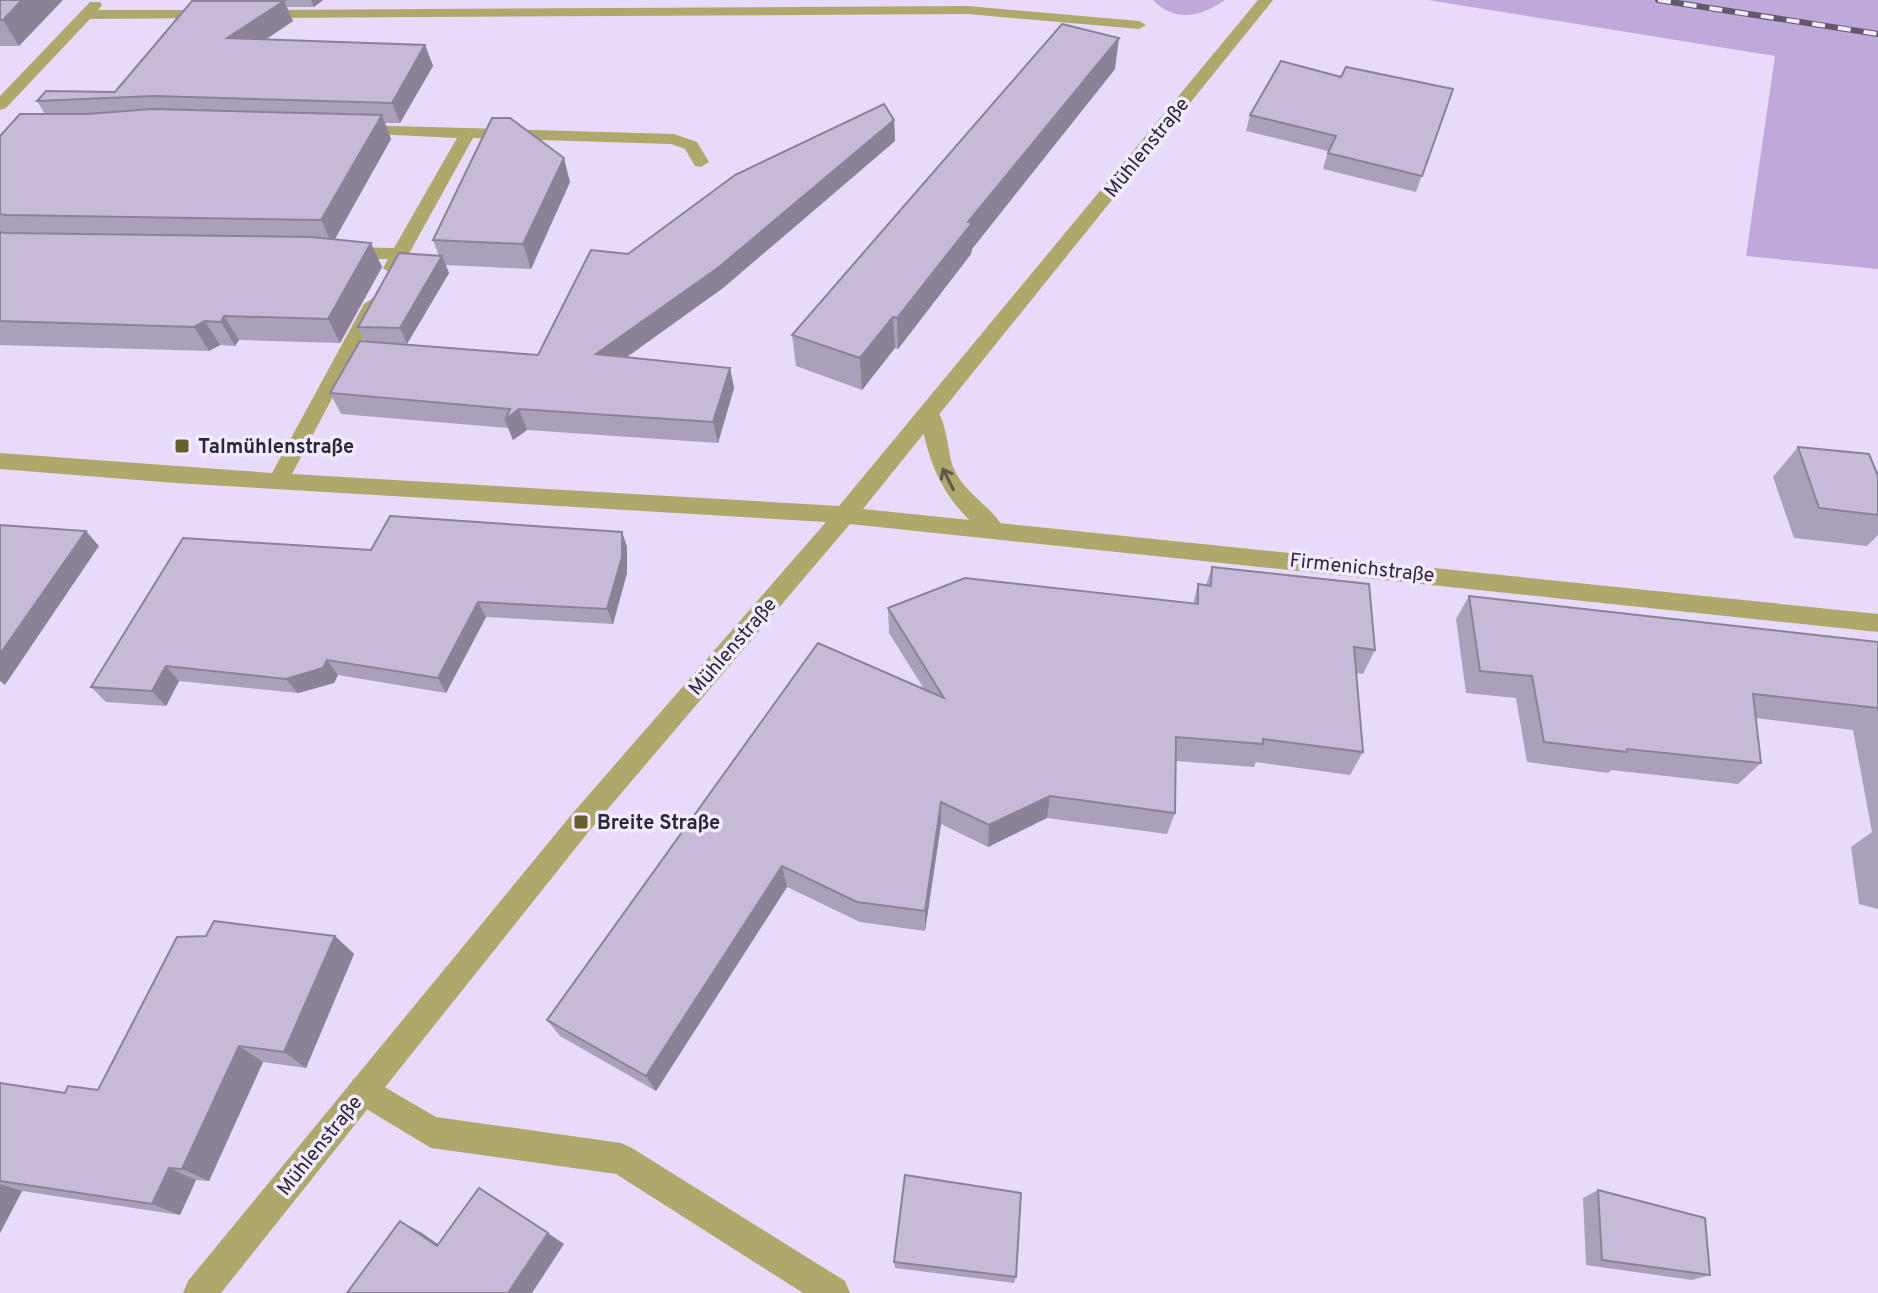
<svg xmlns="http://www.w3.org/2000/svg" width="1878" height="1293" viewBox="0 0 1878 1293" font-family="Overpass,sans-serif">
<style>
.green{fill:#bfa9db}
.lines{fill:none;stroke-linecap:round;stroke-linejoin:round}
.lane{fill:#afa86b;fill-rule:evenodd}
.street{fill:#afa86b;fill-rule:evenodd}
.rail-casing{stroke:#61596b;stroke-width:6}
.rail{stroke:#f2eafe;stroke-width:4;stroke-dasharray:13;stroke-linecap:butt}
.wall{fill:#aba0bb}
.shaded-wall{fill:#8b8298}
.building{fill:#c7bad9;stroke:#8b8298;stroke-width:2}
.oneway{stroke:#605b49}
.poi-dot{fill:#665f2c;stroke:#f2eafe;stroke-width:3}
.labels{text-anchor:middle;stroke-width:7;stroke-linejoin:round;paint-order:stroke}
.street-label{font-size:20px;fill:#2c2733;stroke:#f2eafe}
.poi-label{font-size:20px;font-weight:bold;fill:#2c2733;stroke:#f2eafe;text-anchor:start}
</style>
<rect width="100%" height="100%" fill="#e8dafa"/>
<g class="green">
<path d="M1153,0H1225C1200,17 1176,23 1153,0Z"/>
<path d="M1428,0H1878V269L1746,256L1775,56Z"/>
</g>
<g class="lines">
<g class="lane">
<path d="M929,405C947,410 947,451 953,467C964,494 992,506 1005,530L1002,536H986C942,497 930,469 919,412Z"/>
<path d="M364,1075L436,1117L621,1143L632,1148L845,1281L850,1293H803L616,1174L431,1148L353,1101L349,1090L353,1079Z"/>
</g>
<g class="street">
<path d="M1258,0H1273L863,509L1878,614V632L850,524L590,830L221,1293H183L188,1281L572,814L826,522L175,483L0,469V453L272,473L364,304L373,298L382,304L292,474L839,506Z"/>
<path d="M90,2H100L102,5L98,10H213L220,14L213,18L90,19L6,108L0,110V96Z"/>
<path d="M968,6L1139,21L1146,25L1139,29L968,14L258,18L251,14L258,10Z"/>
<path d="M358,125L674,134L697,142L709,162L701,167L695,166L685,149L671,144L473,138L401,268L392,274L383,268L388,259H346L337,253L346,247L394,248L457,138L352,133V127Z"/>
</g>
<g class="rail-casing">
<path id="rail" d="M1658,0L1878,34"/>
</g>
<use href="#rail" class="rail"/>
</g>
<g class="wall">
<path d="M0,0L19,46H0Z"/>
<path d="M210,0H323L314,7H287L293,21L265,40L425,45L433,66L400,123H385L391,139L335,239L371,243L382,267L340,343L239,340L235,346L220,345L209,351L0,345V136L45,114L37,101L115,92L211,1Z"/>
<path d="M1115,69L972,249L971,254L898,349L895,348L862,390L796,366L792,335Z"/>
<path d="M1341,77L1453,89L1416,192L1323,169L1328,151L1246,131L1250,115Z"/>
<path d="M894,120L895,141L723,288L626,357L730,368L734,388L718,443L527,430L513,440L508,428L341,414L330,393L365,342L358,327L439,256L433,240L570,182L531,269L446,265L449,273L407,344L538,355L628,254Z"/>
<path d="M1798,447L1878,476V535L1867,546L1794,538L1773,477Z"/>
<path d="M622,532L627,547V573L613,624L486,617L446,693L338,675L334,683L298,693L179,681L166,706L106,702L91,687L371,550Z"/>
<path d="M1212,567L1375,650L1363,674L1356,673L1363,752L1350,775L1256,762L1254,767L1176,761L1175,813L1167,834L1047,818L988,847L941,824L925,931L860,922L787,887L656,1091L560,1036L547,1020L924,689L889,633L888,608L1193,604L1198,584L1206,585Z"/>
<path d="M1469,596L1878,642V909L1859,904L1851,847L1872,832L1853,730L1755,718L1761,763L1738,784L1611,770L1608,773L1527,762L1516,698L1466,693L1456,619Z"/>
<path d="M335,936L354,954L306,1068L263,1062L209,1181L196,1180L180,1215L22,1191L0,1233V1083L65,1093L98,1090Z"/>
<path d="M1598,1190L1710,1275L1692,1280L1586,1265L1583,1198Z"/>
<path d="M894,1262L1016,1277L1014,1283L895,1268Z"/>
</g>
<g class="shaded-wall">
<path d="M22,0H63L19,46L3,20Z"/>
<path d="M311,0H323L314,7Z"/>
<path d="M284,1L293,21L237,59L227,38Z"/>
<path d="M1119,38L1115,69L972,249L971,254L898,349L897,318L968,222Z"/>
<path d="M425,45L433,66L400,123L392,103Z"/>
<path d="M382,115L391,139L332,244L321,220Z"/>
<path d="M894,120L895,141L723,288L602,375L596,354Z"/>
<path d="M564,158L570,182L531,269L523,244Z"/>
<path d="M371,243L382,267L340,343L328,319Z"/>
<path d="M442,256L449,273L407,344L400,328Z"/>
<path d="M224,316L239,340L235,346L221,322Z"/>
<path d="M893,317L895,348L862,390L860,358Z"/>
<path d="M205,321L220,345L209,351L194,327Z"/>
<path d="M730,368L734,388L718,443L713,422Z"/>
<path d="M519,409L527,430L513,440L505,420Z"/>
<path d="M86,531L99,546L5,685L0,681V654Z"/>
<path d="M622,532L627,547V573L613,624L607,609Z"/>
<path d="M478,602L486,617L446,693L438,678Z"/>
<path d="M327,660L338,675L334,683L298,693L286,679Z"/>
<path d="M166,666L179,681L166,706L152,691Z"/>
<path d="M1050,796L1047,818L988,847L989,825Z"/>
<path d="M941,802V824L925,931V911Z"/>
<path d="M782,866L787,887L656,1091L646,1076Z"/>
<path d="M335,936L354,954L306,1068L284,1052Z"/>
<path d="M239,1046L263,1062L209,1181L182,1169Z"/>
<path d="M169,1168L196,1180L180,1215L152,1204Z"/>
<path d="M0,1184L22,1191L0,1233Z"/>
<path d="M400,1221L422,1233L458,1258L437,1246Z"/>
<path d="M548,1233L564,1244L532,1293H508Z"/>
</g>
<g class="building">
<path d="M0,0H22L3,20H0Z"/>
<path d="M192,1H284L227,38L425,45L392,103L154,96L37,101L46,91L115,92Z"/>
<path d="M1062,24L1119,38L968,222L972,223L897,318L893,317L860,358L792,335Z"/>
<path d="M1281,61L1341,77L1346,67L1453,89L1422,176L1328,153L1336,136L1250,115Z"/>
<path d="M884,104L894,120L719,267L596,354L730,368L713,422L519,409L505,420L510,409L330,393L360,341L538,355L591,250L628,254L735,175Z"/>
<path d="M152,109L382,115L321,220L6,215L0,214V136L20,114H87Z"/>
<path d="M492,118H510L564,158L523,244L433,240Z"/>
<path d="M0,232L5,233L311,237L371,243L328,319L224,316L221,322L205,321L194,327L0,321Z"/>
<path d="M399,253L442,256L400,328L358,327Z"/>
<path d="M1798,447L1869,454L1878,476V515L1819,508Z"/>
<path d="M390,516L622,532V557L607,609L478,602L438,678L327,660L323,668L286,679L166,666L152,691L91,687L183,538L371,550Z"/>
<path d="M0,525L86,531L0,654Z"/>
<path d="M1212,567L1369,584L1375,650L1354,647L1363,752L1263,739V744L1176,737L1175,813L1050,796L989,825L941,802L925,911L857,902L782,866L646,1076L547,1020L818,643L944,698L888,608L965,578L1198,604V584L1211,586Z"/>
<path d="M1469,596L1878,642V711V708L1753,694L1761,763L1627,749V752L1544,742L1532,676L1480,671Z"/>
<path d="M214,921L335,936L284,1052L239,1046L182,1169L169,1168L152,1204L0,1181V1083L65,1093L68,1086L98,1090L177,937L206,936Z"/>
<path d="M905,1175L1021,1193L1016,1277L894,1262Z"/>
<path d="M479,1188L548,1233L508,1293H347L400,1221L437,1246Z"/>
<path d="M1598,1190L1705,1218L1710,1275L1602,1260Z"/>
</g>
<defs><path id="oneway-shaft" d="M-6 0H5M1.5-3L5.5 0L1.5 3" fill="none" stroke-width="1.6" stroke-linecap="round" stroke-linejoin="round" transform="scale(2)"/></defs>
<use class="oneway" href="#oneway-shaft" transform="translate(948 479) rotate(-117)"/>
<g class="poi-dot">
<rect x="174" y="438" width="16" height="16" rx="4"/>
<rect x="573" y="814" width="16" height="16" rx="4"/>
</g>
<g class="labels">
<g class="street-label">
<text transform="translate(1146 147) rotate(-51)" y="7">Mühlenstraße</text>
<text transform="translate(1362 567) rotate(6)" y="7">Firmenichstraße</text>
<text transform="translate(732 646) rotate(-49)" y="7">Mühlenstraße</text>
<text transform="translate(319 1145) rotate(-51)" y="7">Mühlenstraße</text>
</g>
<g class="poi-label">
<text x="198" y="453">Talmühlenstraße</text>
<text x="597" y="829">Breite Straße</text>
</g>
</g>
</svg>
